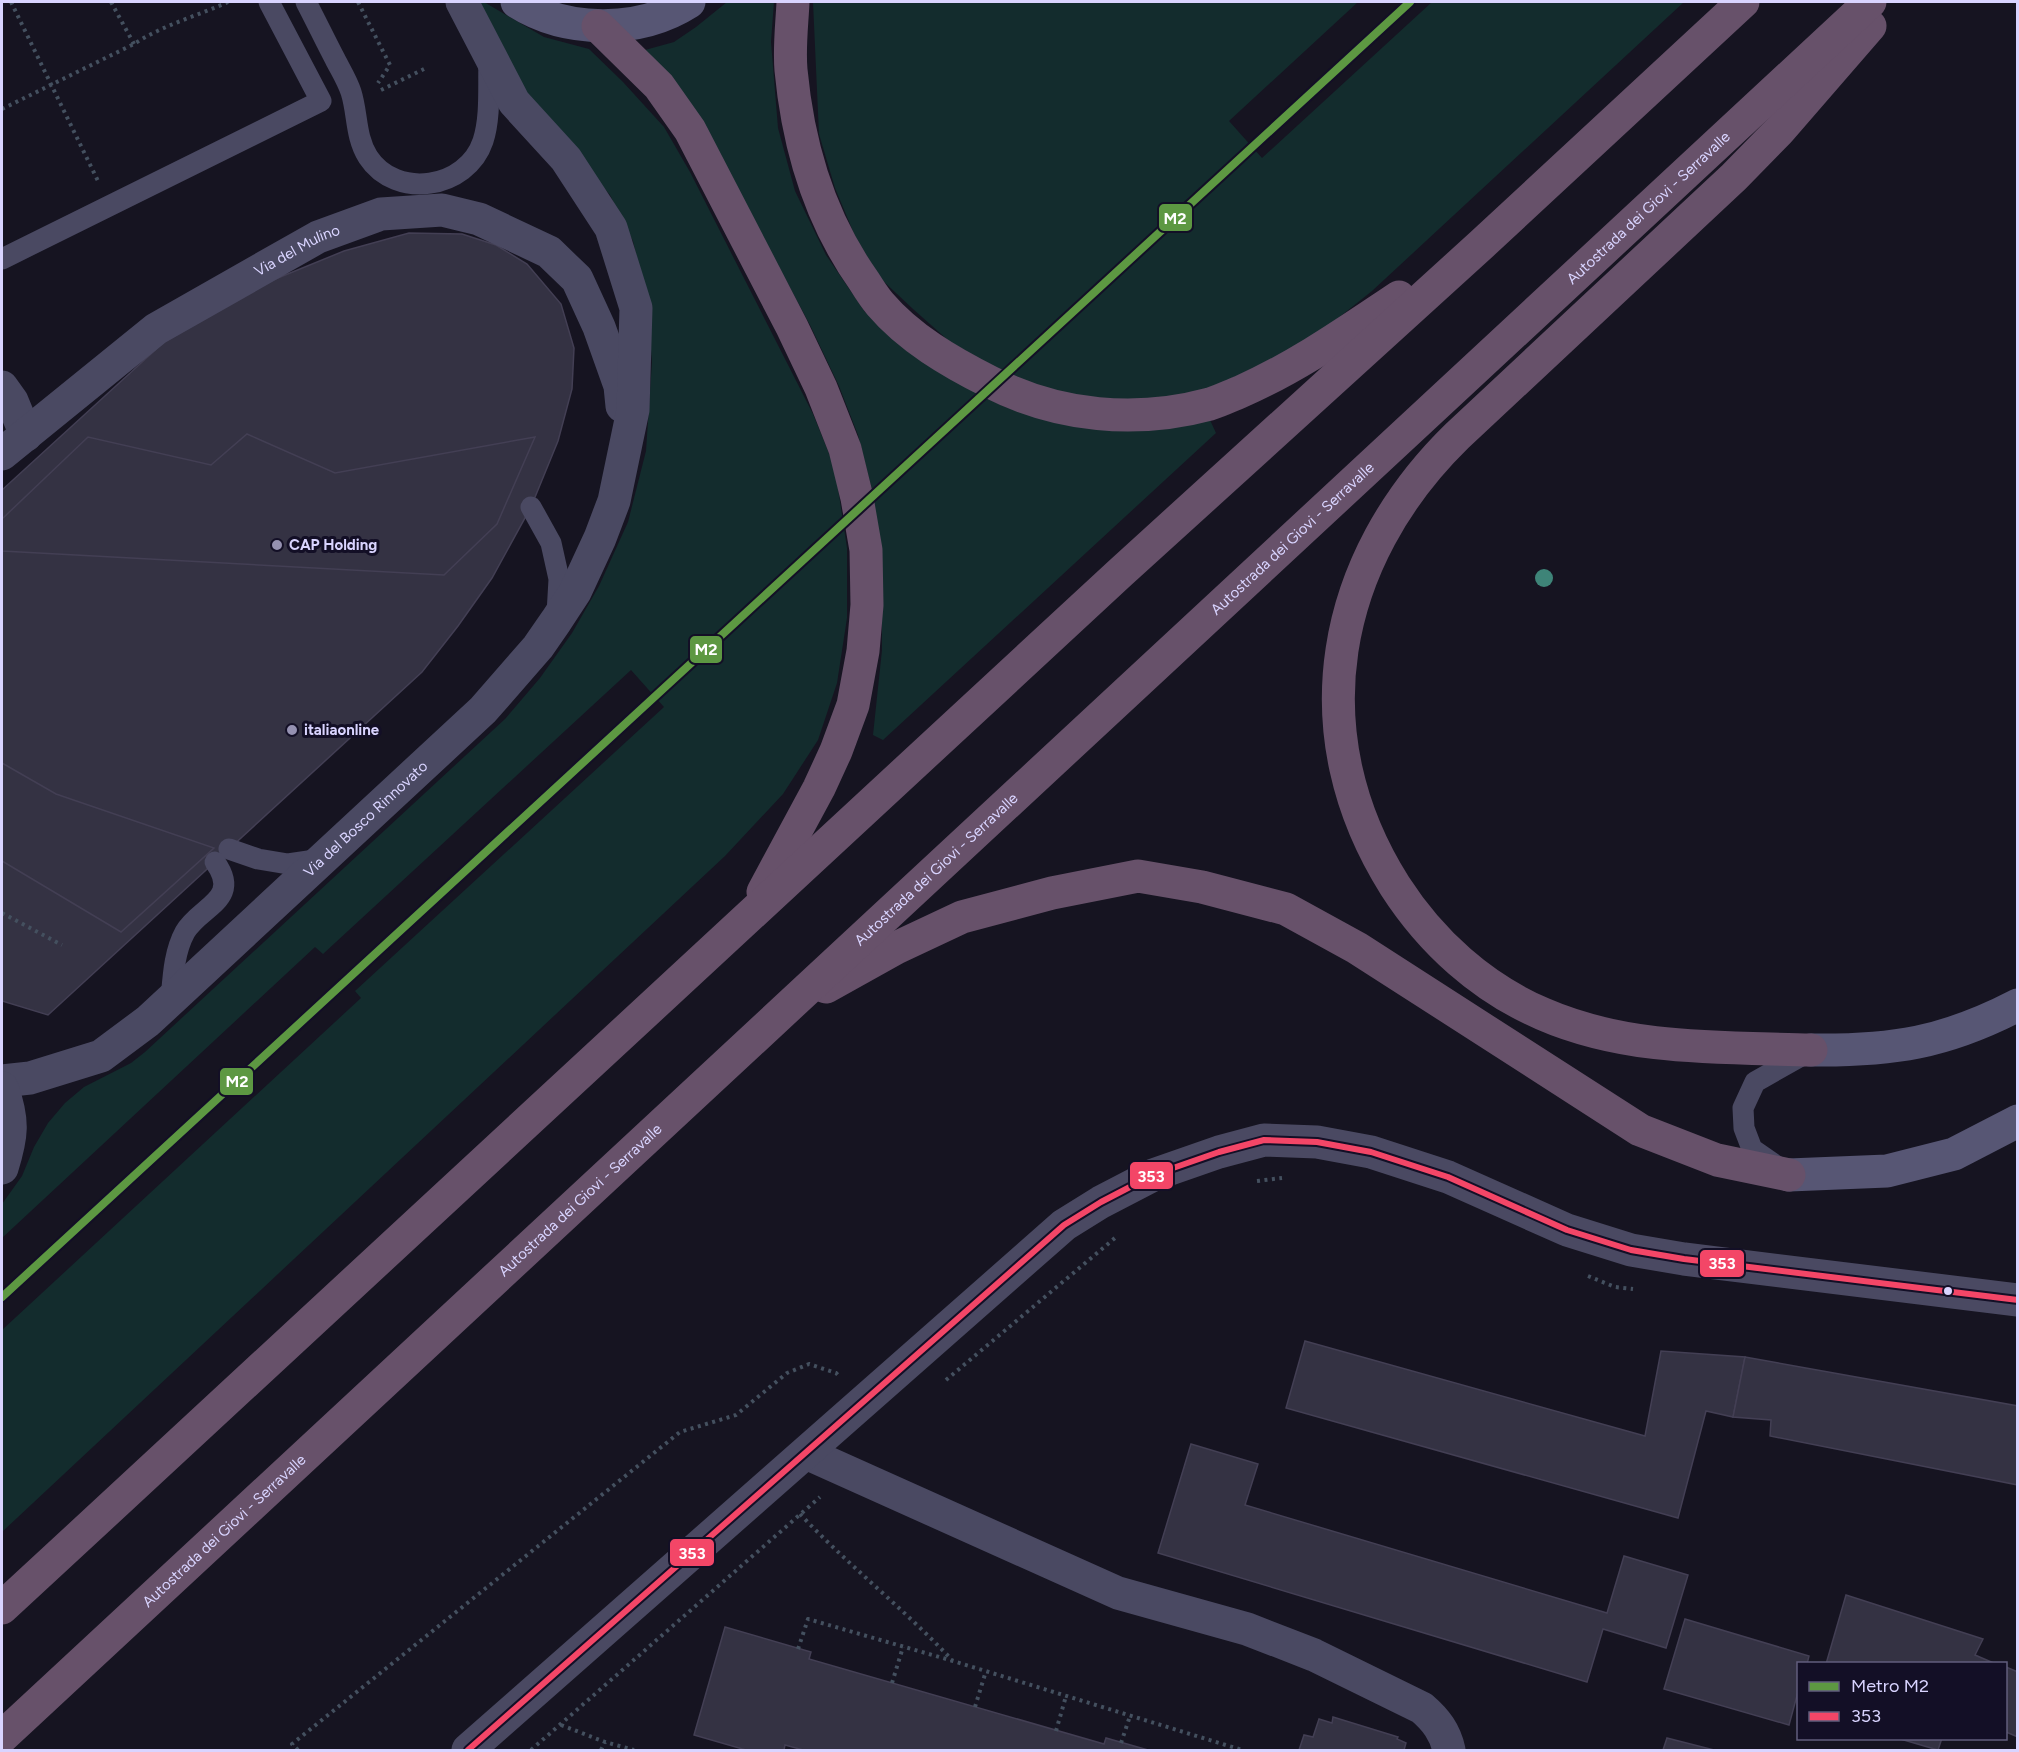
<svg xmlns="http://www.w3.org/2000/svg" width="2019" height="1752" viewBox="0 0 2019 1752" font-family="Figtree,sans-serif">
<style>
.green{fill:#132c2d}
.building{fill:#343243;stroke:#433f54;stroke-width:1.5}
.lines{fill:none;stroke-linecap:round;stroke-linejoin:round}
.path{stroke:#44505f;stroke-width:4;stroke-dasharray:3 4.5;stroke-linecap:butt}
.service{stroke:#4a4962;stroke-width:21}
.minor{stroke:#4a4962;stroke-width:33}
.secondary{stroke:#575674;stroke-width:33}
.motorway{stroke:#67516a;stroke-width:33}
.bus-1-casing{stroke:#130f26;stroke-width:10}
.bus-1{stroke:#f34667;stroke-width:6}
.metro-1-casing{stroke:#130f26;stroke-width:12}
.metro-1{stroke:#5d9842;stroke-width:8}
.tree{fill:#3e8478}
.poi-dot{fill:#9591b1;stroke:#130f26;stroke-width:2}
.bus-dot{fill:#d9d4ff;stroke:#130f26;stroke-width:2}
.labels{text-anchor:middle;stroke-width:6;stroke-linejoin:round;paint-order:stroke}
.street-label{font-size:15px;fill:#d9d4ff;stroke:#130f26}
.poi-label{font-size:15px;font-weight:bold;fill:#d9d4ff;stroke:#130f26;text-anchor:start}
.line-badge{stroke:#130f26;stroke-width:2}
.badge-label{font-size:16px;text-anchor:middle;font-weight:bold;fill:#fff}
</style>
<rect width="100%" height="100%" fill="#161421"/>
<g class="green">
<path d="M478,2H484L544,37L589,49L623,82L664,127L690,172L813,414L835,468L847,548V618L837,683L818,740L783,794L725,856L2,1532V1330L361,998L355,991L664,707L631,670L323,954L315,947L2,1238V1204L22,1176L34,1147L48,1123L65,1103L84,1087L131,1063L145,1052L505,719L540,678L572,633L599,586L628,522L646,451L652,362L647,303L633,241L610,195L526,96Z"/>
<path d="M727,2H774L771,42L778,128L795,191L826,255L865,312L951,379L1005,407L1074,425L1210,420L1216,433L883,740L873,735L882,650V587L871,486L858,435L839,386L810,325L696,112L645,50L674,42L696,27Z"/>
<path d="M813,2H1358L1229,121L1262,158L1432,2H1684L1372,291L1317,335L1231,381L1180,397L1137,402L1081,397L1036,385L1000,371L949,341L913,309L880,278L855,236L835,188L819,134Z"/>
</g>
<g class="building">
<path d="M409,233L462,234L496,245L527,264L561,304L574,348L572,389L558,441L531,507L492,578L458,626L422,672L48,1015L2,1001V490L164,342L273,280L344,251Z"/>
<path d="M247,434L335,473L535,437L497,524L444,575L2,551V519L88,437L211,465Z"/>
<path d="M2,763L56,794L214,848L121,932L2,861Z"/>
<path d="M1305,1341L1645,1436L1661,1351L1745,1357L1733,1417L1706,1411L1678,1518L1286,1408Z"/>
<path d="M1745,1357L2018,1406V1485L1770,1436L1771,1420L1733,1417Z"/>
<path d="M1191,1444L1258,1464L1245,1505L1607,1613L1624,1556L1688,1575L1666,1648L1603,1629L1587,1682L1158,1553Z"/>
<path d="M1846,1595L1983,1639L1975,1655L1996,1664H1826Z"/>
<path d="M1685,1619L1809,1656L1807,1664H1798V1692L1789,1725L1664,1689Z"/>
<path d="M725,1627L811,1652L809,1659L1104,1744L1106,1738L1148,1750H803L785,1745L784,1750H746L694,1735Z"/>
<path d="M2006,1667L2018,1672V1737L2006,1732Z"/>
<path d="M1333,1717L1398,1737L1397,1739L1406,1743L1404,1750H1299L1304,1735L1313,1737L1319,1719L1332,1723Z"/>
<path d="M1667,1738L1714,1750H1663Z"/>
<path d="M1897,1738H1942L1938,1750Z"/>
</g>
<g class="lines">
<g class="path">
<path d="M11,2L98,181"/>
<path d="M111,2L134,44"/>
<path d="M358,2L390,65L378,83"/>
<path d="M381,90L424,69"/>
<path d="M2,109L134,44C163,25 197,16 228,2"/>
<path d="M2,913L62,945"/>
<path d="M1257,1181L1282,1178"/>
<path d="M1588,1276L1615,1287L1633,1289"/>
<path d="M946,1380L1115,1238"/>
<path d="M800,1514C848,1565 904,1609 952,1660"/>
<path d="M798,1649L808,1619L953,1661L1242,1750"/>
<path d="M892,1683L903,1647"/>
<path d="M975,1707L986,1671"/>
<path d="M561,1725L605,1742L634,1750"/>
<path d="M1056,1731L1066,1696"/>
<path d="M1121,1743L1130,1716"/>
<path d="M298,1750L292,1744L680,1432L736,1415L787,1373L809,1364L836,1373L840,1377"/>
<path d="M531,1750L820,1497"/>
<path d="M601,1750L605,1742"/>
</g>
<g class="service">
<path d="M306,2C316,21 325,40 335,59C340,69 347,80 351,92C358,114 355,136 368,157C396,200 467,189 483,141C491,116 488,86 489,60"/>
<path d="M2,259L321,101L269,2"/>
<path d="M531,507L551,543L559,579L557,614"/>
<path d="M229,849L258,859L288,864L322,859"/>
<path d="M171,1000C173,977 174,952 185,932C200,906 242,900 215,862"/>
<path d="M1778,1167L1752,1149L1744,1128L1743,1108L1755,1082L1808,1052"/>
</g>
<g class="minor">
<path d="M2,387L12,401L26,435"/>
<path id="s1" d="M2,454L156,329L318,237L381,214L442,210L479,219L549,252L577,279L599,327L620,386L622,406"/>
<path id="s2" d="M2,1081L30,1078L101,1056L148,1021L483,710L538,647L556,621L575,592L600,538L614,501L633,410L636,308L611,228L566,159L514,102L462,2"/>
<path d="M2,1088C14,1121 12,1136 2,1168"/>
<path d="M806,1453L1118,1593L1247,1629L1314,1655L1422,1708C1436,1720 1445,1732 1449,1750"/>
<path d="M468,1750C667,1576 865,1400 1064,1225L1101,1202L1153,1175L1219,1152L1264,1140L1317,1142L1371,1152L1448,1177L1567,1230L1631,1250L1684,1259L2018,1300"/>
</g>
<g class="secondary">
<path d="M517,2C566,33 639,34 689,2"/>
<path d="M1811,1050C1892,1051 1945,1043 2018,1005"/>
<path d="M1789,1175L1887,1171L1954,1154L2018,1121"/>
</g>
<g class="motorway">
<path d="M793,2C792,24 789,47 791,70C798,145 820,219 864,281C869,289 874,297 880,304C909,338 950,362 990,382C1059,417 1136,424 1210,404C1220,401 1230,396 1240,392C1297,367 1348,331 1399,297"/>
<path d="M598,26L659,86L690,130L792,327L821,388L845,449L857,498L866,550L867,605L863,651L853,705L836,751L819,788L763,892"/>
<path d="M826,987L896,948L962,917L1052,893L1138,876L1202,887L1286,909L1357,948L1640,1130L1717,1160L1789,1175"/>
<path d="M1811,1050C1721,1047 1628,1051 1543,1014C1482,988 1431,942 1395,886C1298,733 1330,560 1457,436L1734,177L1779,131L1870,26"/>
<path d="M2,1608L1120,573L1482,244L1743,2"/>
<path id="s3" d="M2,1737L1870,2"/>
</g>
<g class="bus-1-casing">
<path id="bus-1" d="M468,1750L1064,1225L1101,1202L1153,1175L1219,1152L1264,1140L1317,1142L1371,1152L1448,1177L1567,1230L1631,1250L1684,1259L2018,1300"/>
</g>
<use href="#bus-1" class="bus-1"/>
<g class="metro-1-casing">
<path id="metro-1" d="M2,1297L1410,2"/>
</g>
<use href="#metro-1" class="metro-1"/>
</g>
<circle class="tree" cx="1544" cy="578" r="9"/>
<g class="poi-dot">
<circle cx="277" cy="545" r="6"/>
<circle cx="292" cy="730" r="6"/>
</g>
<circle class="bus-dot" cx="1948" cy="1291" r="5"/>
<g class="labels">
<g class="street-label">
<text dy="5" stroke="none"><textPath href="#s3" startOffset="2247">Autostrada dei Giovi - Serravalle</textPath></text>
<text dy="5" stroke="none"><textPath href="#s1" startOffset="360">Via del Mulino</textPath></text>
<text dy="5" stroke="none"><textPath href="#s3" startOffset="1761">Autostrada dei Giovi - Serravalle</textPath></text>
<text dy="5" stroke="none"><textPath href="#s2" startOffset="458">Via del Bosco Rinnovato</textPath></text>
<text dy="5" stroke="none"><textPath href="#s3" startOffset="1275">Autostrada dei Giovi - Serravalle</textPath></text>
<text dy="5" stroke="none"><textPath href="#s3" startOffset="789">Autostrada dei Giovi - Serravalle</textPath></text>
<text dy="5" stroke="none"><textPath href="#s3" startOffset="303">Autostrada dei Giovi - Serravalle</textPath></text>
</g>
<g class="poi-label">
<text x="289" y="550">CAP Holding</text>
<text x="304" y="735">italiaonline</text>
</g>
</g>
<g class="line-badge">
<rect x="1158" y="203" width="35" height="29" rx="6" fill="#5d9842"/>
<rect x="689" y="635" width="34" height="29" rx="6" fill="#5d9842"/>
<rect x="219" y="1067" width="35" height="29" rx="6" fill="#5d9842"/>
<rect x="1129" y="1161" width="45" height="29" rx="6" fill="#f34667"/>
<rect x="1699" y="1249" width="46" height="29" rx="6" fill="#f34667"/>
<rect x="669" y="1538" width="46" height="29" rx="6" fill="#f34667"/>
</g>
<g class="badge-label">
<text x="1175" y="224">M2</text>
<text x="706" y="655">M2</text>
<text x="237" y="1087">M2</text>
<text x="1151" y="1182">353</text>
<text x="1722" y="1269">353</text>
<text x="692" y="1559">353</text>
</g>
<rect width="2019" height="1752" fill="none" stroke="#d9d4ff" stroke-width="6"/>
<rect x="1797" y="1662" width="210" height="78" fill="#130f26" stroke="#625e7d" stroke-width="1.5"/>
<rect x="1809" y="1682" width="30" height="9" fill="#5d9842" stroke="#625e7d" stroke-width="1.5"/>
<text x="1851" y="1692" font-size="18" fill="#d9d4ff">Metro M2</text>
<rect x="1809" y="1712" width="30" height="9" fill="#f34667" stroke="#625e7d" stroke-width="1.5"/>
<text x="1851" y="1722" font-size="18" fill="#d9d4ff">353</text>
</svg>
